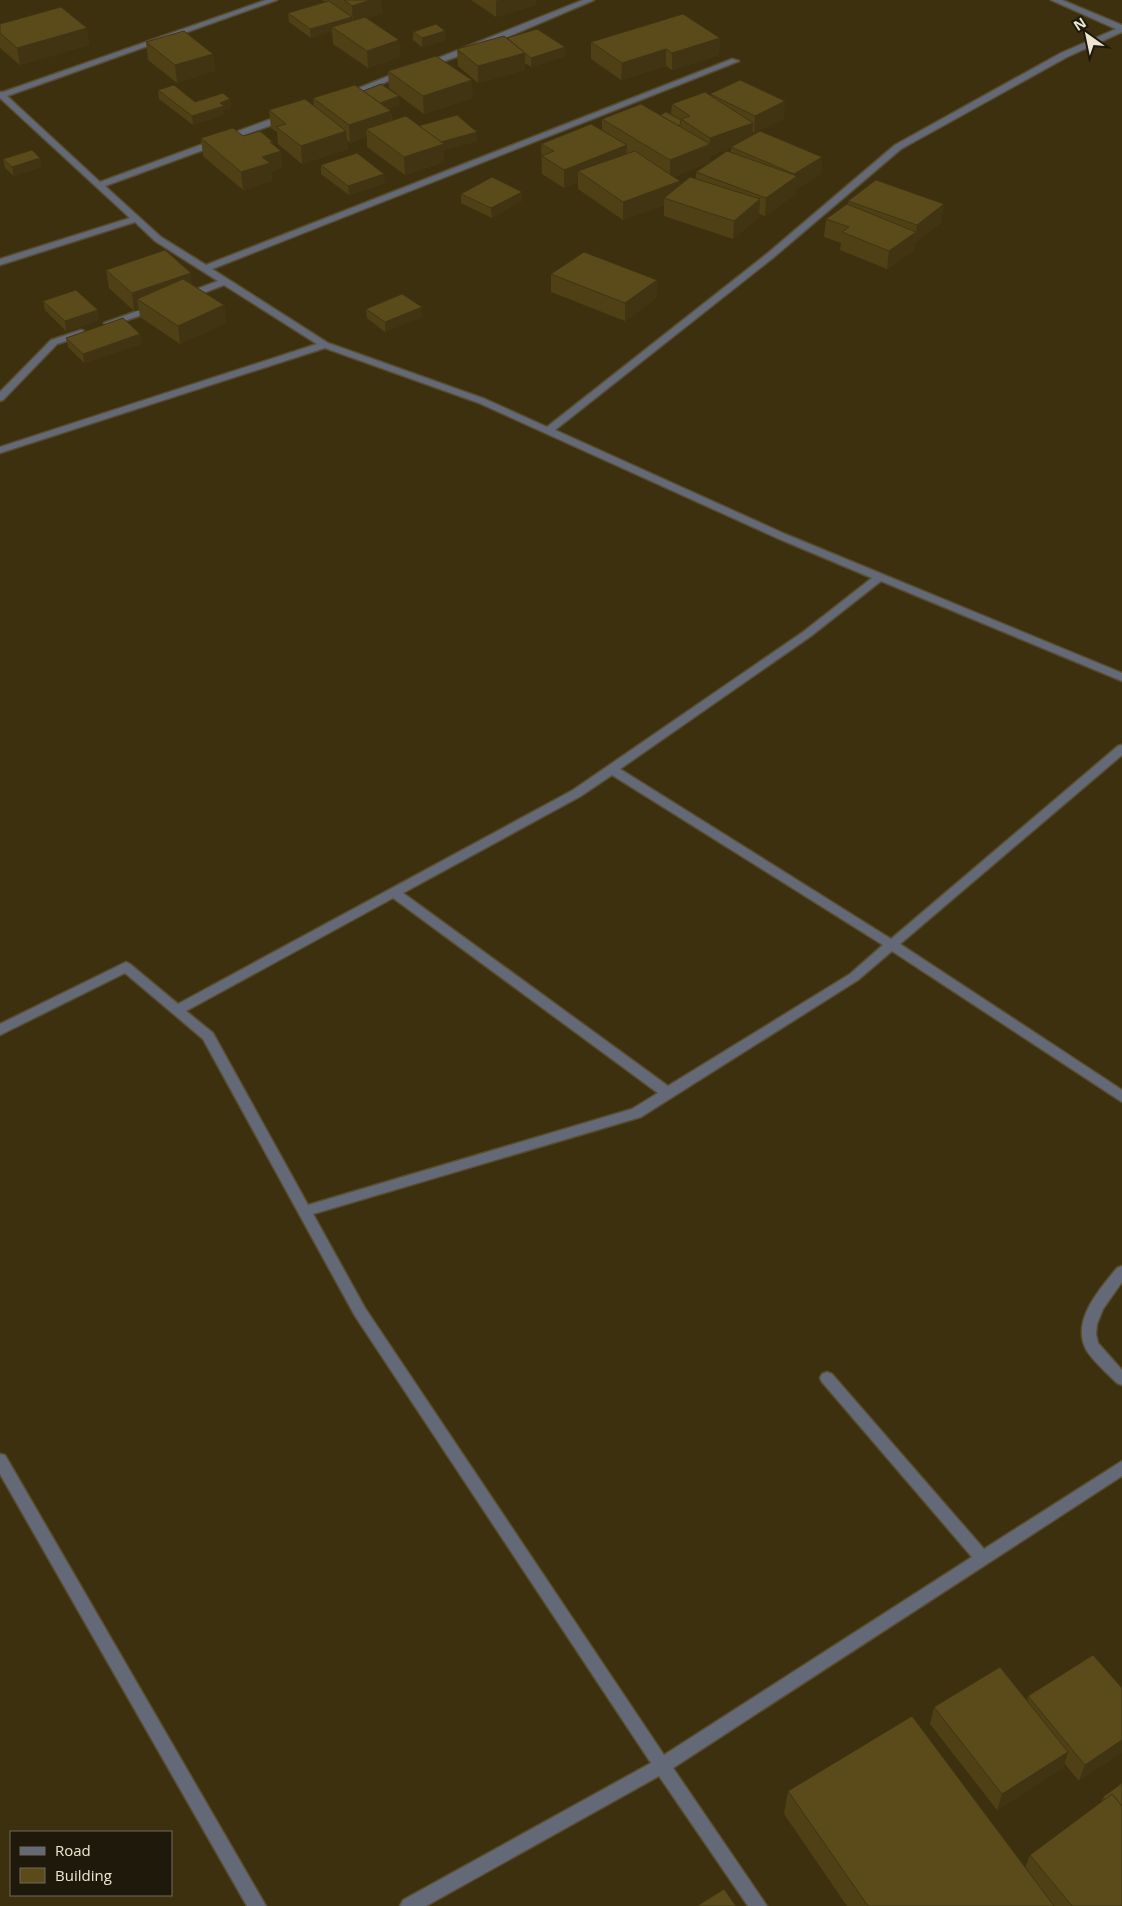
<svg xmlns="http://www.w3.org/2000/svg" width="1122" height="1906" viewBox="0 0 1122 1906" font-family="'Open Sans',sans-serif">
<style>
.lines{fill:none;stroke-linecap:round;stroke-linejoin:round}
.street-casing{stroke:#584d2e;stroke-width:3}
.street{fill:#646977;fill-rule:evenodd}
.wall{fill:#4f4016;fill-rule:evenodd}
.shaded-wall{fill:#403412}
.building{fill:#5c4b1a;stroke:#403412}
</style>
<rect width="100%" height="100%" fill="#3c300f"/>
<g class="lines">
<g class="street-casing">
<g id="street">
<path d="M266,0H277L7,96L100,182L282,115H288V119L105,186L161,237L206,265L732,59L739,61L212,269L328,343L485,399L547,427L768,253L895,145L1061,53L1116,29L1051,0H1062L1122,25V32L1067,57L901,149L774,257L555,430L785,534L1122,673V681L881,581L811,636L620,769L891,939L1118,746L1122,745V755L900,944L1122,1090V1102L892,951L858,980L641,1117L313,1214L365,1308L664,1755L972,1557L822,1382L820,1378L822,1374L827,1372L832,1374L984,1549L1122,1461V1476L673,1768L767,1906H748L659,1776L426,1906H400L403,1900L651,1763L355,1316L203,1039L125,973L0,1035V1024L126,962L130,964L178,1004L573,790L803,632L872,578L777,538L479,403L325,348L0,453V447L317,344L224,285L190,298H184V294L218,281L155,241L135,222L0,265V259L130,218L0,98V92H3ZM612,775L883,945L850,974L668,1086L403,893L581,796ZM393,898L658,1093L632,1109L308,1205L213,1033L186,1011Z"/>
<path d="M583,0H594L486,46L428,67L421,65Z"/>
<path d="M401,71L408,73L349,97L342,95Z"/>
<path d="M154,305L157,306V310L109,326L104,323Z"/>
<path d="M81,330L84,331V335L57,344L3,400L0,401V392L51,340Z"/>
<path d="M1122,1266V1282L1103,1309L1097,1324L1096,1334L1098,1343L1122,1370V1385L1117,1383C1107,1373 1095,1363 1087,1351C1070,1322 1099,1290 1117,1268Z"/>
<path d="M0,1454L5,1455L266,1906H247L0,1474Z"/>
</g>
</g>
<use href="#street" class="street"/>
</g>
<g class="wall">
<path d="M322,0H381L382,14L367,18L399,40L400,57L368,68L333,44L332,32L311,38L289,22L288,13L325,2Z"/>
<path d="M471,0H536V5L496,17Z"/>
<path d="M0,24L87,28L89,45L20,65L0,48Z"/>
<path d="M413,32L446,40L422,47L413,40Z"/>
<path d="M507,38L565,56L531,67L525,63V70L478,83L458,66L457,49Z"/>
<path d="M720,38L719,55L672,70L666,66L621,80L591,59V42Z"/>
<path d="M146,42L213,54L215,71L177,83L148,60Z"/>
<path d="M388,71L473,98L424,114L389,88Z"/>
<path d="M158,90L195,102L230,99L231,108L224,110V115L193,125L159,99Z"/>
<path d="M363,91L400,105L388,109L391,111L392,121L418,126L477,132V141L444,150V162L405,175L367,147V137L350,143L347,140L348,149L302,164L278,144L277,132L271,128L269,110L314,106L313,98Z"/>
<path d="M710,94L784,119L754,133L752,132V135L822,157L821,174L796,189V194L765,216L759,214V217L733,239L664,216V205L623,220L578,189V182L564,188L542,174L541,144L602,131V119L660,115H671L672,104L710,96ZM731,148V152L696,172V179L680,186V181L673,177L710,162V156Z"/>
<path d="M243,136L273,142V145L281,151L282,168L271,172L272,181L243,190L203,156L201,138Z"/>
<path d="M3,159L42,167L14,176L5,168Z"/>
<path d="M321,165L385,183L349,195L321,174Z"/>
<path d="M461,194L522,201L492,218L461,203Z"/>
<path d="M848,201L942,222L915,243H914V250L887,269L840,250L841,243L824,237L826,219L848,205Z"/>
<path d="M106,270L192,284L224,305L226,323L180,344L140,317L139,310L134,311L109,288Z"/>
<path d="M551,274L657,280L656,298L625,321L551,292Z"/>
<path d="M43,301L99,320L66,331L45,310Z"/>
<path d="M422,307V317L385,332L367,318L366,309Z"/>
<path d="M140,334L141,344L84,363L68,347L66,338Z"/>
<path d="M1122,1688L1079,1781L1064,1763L1063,1768L997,1810L930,1724L934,1707L1027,1701L1028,1696Z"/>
<path d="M1122,1783V1906H847L784,1814L788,1791L1025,1868L1030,1855L1101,1802L1103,1797Z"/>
</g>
<g class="shaded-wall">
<path d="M371,0H381L382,14L353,23L352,6Z"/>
<path d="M498,0H536V5L496,17V1Z"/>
<path d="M352,17V25L332,27V32L311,38L310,29Z"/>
<path d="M87,28L89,45L20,65L17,48Z"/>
<path d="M445,31L446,40L422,47V38Z"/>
<path d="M720,38L719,55L672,70V53Z"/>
<path d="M399,40L400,57L368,68L367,51Z"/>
<path d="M565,47V56L531,67V58Z"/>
<path d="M666,49V66L621,80L622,63Z"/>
<path d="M525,53V70L478,83V66Z"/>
<path d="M213,54L215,71L177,83L175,65Z"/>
<path d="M472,80L473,98L424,114L423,96Z"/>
<path d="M399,96L400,105L375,114V105Z"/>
<path d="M230,99L231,108L224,110V115L193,125L192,116L220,103Z"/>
<path d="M785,101L784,119L754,133L755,116Z"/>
<path d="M391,111L392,129H366L367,137L350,143L349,125Z"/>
<path d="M753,123L752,141L710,156V162L670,178V160L710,145V138Z"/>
<path d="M346,131L348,149L302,164L301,146Z"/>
<path d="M477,132V141L444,150V162L405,175L404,157L436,143Z"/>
<path d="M270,142H273L274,153L281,151L282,168L271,172L272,181L243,190L241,172L262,157Z"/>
<path d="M627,145L626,163L578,171V182L564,188V170Z"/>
<path d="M822,157L821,174L796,189V194L765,216L766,198L793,178L794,174Z"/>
<path d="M40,158L42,167L14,176L12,167Z"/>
<path d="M384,174L385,183L349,195L348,186Z"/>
<path d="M680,181L679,199L664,198V205L623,220V202Z"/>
<path d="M522,192V201L492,218L491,208Z"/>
<path d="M760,199L759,217L733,239L734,221Z"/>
<path d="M944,204L942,222L915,243L917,225Z"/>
<path d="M916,232L914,250L887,269L889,251Z"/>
<path d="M191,273L193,291L137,299L139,310L134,311L132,293Z"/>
<path d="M657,280L656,298L625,321V303Z"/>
<path d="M224,305L226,323L180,344L178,326Z"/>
<path d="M422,307V317L385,332V322Z"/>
<path d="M98,310L99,320L66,331L65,321Z"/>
<path d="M140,334L141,344L84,363L83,354Z"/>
<path d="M1122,1740V1753L1079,1781L1085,1765Z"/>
<path d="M1068,1752L1063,1768L997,1810L1002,1794Z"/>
</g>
<g class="building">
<path d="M344,0H371L352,6Z"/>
<path d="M329,1L352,17L310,29L288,13Z"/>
<path d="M61,7L87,28L17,48L0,33V24Z"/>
<path d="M683,14L720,38L672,53L666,49L622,63L591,42Z"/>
<path d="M365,17L399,40L367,51L332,27Z"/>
<path d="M436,24L445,31L422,38L413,32Z"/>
<path d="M537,29L565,47L531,58L507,38Z"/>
<path d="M184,31L213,54L175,65L146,42Z"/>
<path d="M504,36L525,53L478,66L457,49Z"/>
<path d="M436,56L472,80L423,96L388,71Z"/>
<path d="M740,80L785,101L755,116L710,94Z"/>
<path d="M381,84L399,96L380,103L363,91Z"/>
<path d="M174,85L195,102L223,93L230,99L220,103L224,106L192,116L158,90Z"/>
<path d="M355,85L391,111L349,125L313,98Z"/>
<path d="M705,92L753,123L710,138L681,119L690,116L672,104Z"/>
<path d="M305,99L346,131L301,146L276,127L286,124L269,110Z"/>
<path d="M641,104L710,144L670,160L602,119Z"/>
<path d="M666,112L681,120L680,125L679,126L660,115Z"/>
<path d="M457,115L477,132L441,142L418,126Z"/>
<path d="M406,116L444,144L404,157L366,129Z"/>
<path d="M591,124L627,145L564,170L542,156L554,151L541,144Z"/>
<path d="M233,128L243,136L260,131L273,142H270L281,151L262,157L270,163L241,172L201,138Z"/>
<path d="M760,131L822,157L794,174L731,147Z"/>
<path d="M32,150L40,158L12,167L3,159Z"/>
<path d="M635,151L680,181L623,202L578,171Z"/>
<path d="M727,151L797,176L766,198L696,172Z"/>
<path d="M357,153L384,174L348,186L321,165Z"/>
<path d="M492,177L522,192L491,208L461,194Z"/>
<path d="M690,177L760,199L734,221L664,198Z"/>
<path d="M876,180L944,204L917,225L848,201Z"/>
<path d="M847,204L916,232L889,251L842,232L849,227L826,219Z"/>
<path d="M165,250L191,273L132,293L106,270Z"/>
<path d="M584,252L657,280L625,303L551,274Z"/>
<path d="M183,279L224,305L178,326L137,299Z"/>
<path d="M76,290L98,310L65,321L43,301Z"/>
<path d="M402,294L422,307L385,322L366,309Z"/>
<path d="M123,318L140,334L83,354L66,338Z"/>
<path d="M1093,1655L1122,1688V1740L1085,1765L1028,1696Z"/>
<path d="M1000,1667L1068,1752L1002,1794L934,1707Z"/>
<path d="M912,1716L1054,1906H868L788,1791Z"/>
<path d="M1122,1783V1806L1112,1794L1105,1800L1103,1797Z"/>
<path d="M1112,1794L1122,1806V1906H1072L1030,1855Z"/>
<path d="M724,1889L736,1906H697Z"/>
</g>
<rect x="10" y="1831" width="162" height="65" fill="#1e190b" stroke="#716b5b"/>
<rect x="20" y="1847" width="25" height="8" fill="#646977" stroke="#716b5b"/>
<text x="55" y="1856" font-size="15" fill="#ede6d3">Road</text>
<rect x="20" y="1868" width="25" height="15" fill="#5c4b1a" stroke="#716b5b"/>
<text x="55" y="1881" font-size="15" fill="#ede6d3">Building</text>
<g transform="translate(1087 35) rotate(327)" stroke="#1e190b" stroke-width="4" paint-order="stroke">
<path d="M0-4L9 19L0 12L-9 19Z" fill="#ede6d3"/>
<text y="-8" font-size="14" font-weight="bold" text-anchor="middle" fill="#ede6d3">N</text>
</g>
</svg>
